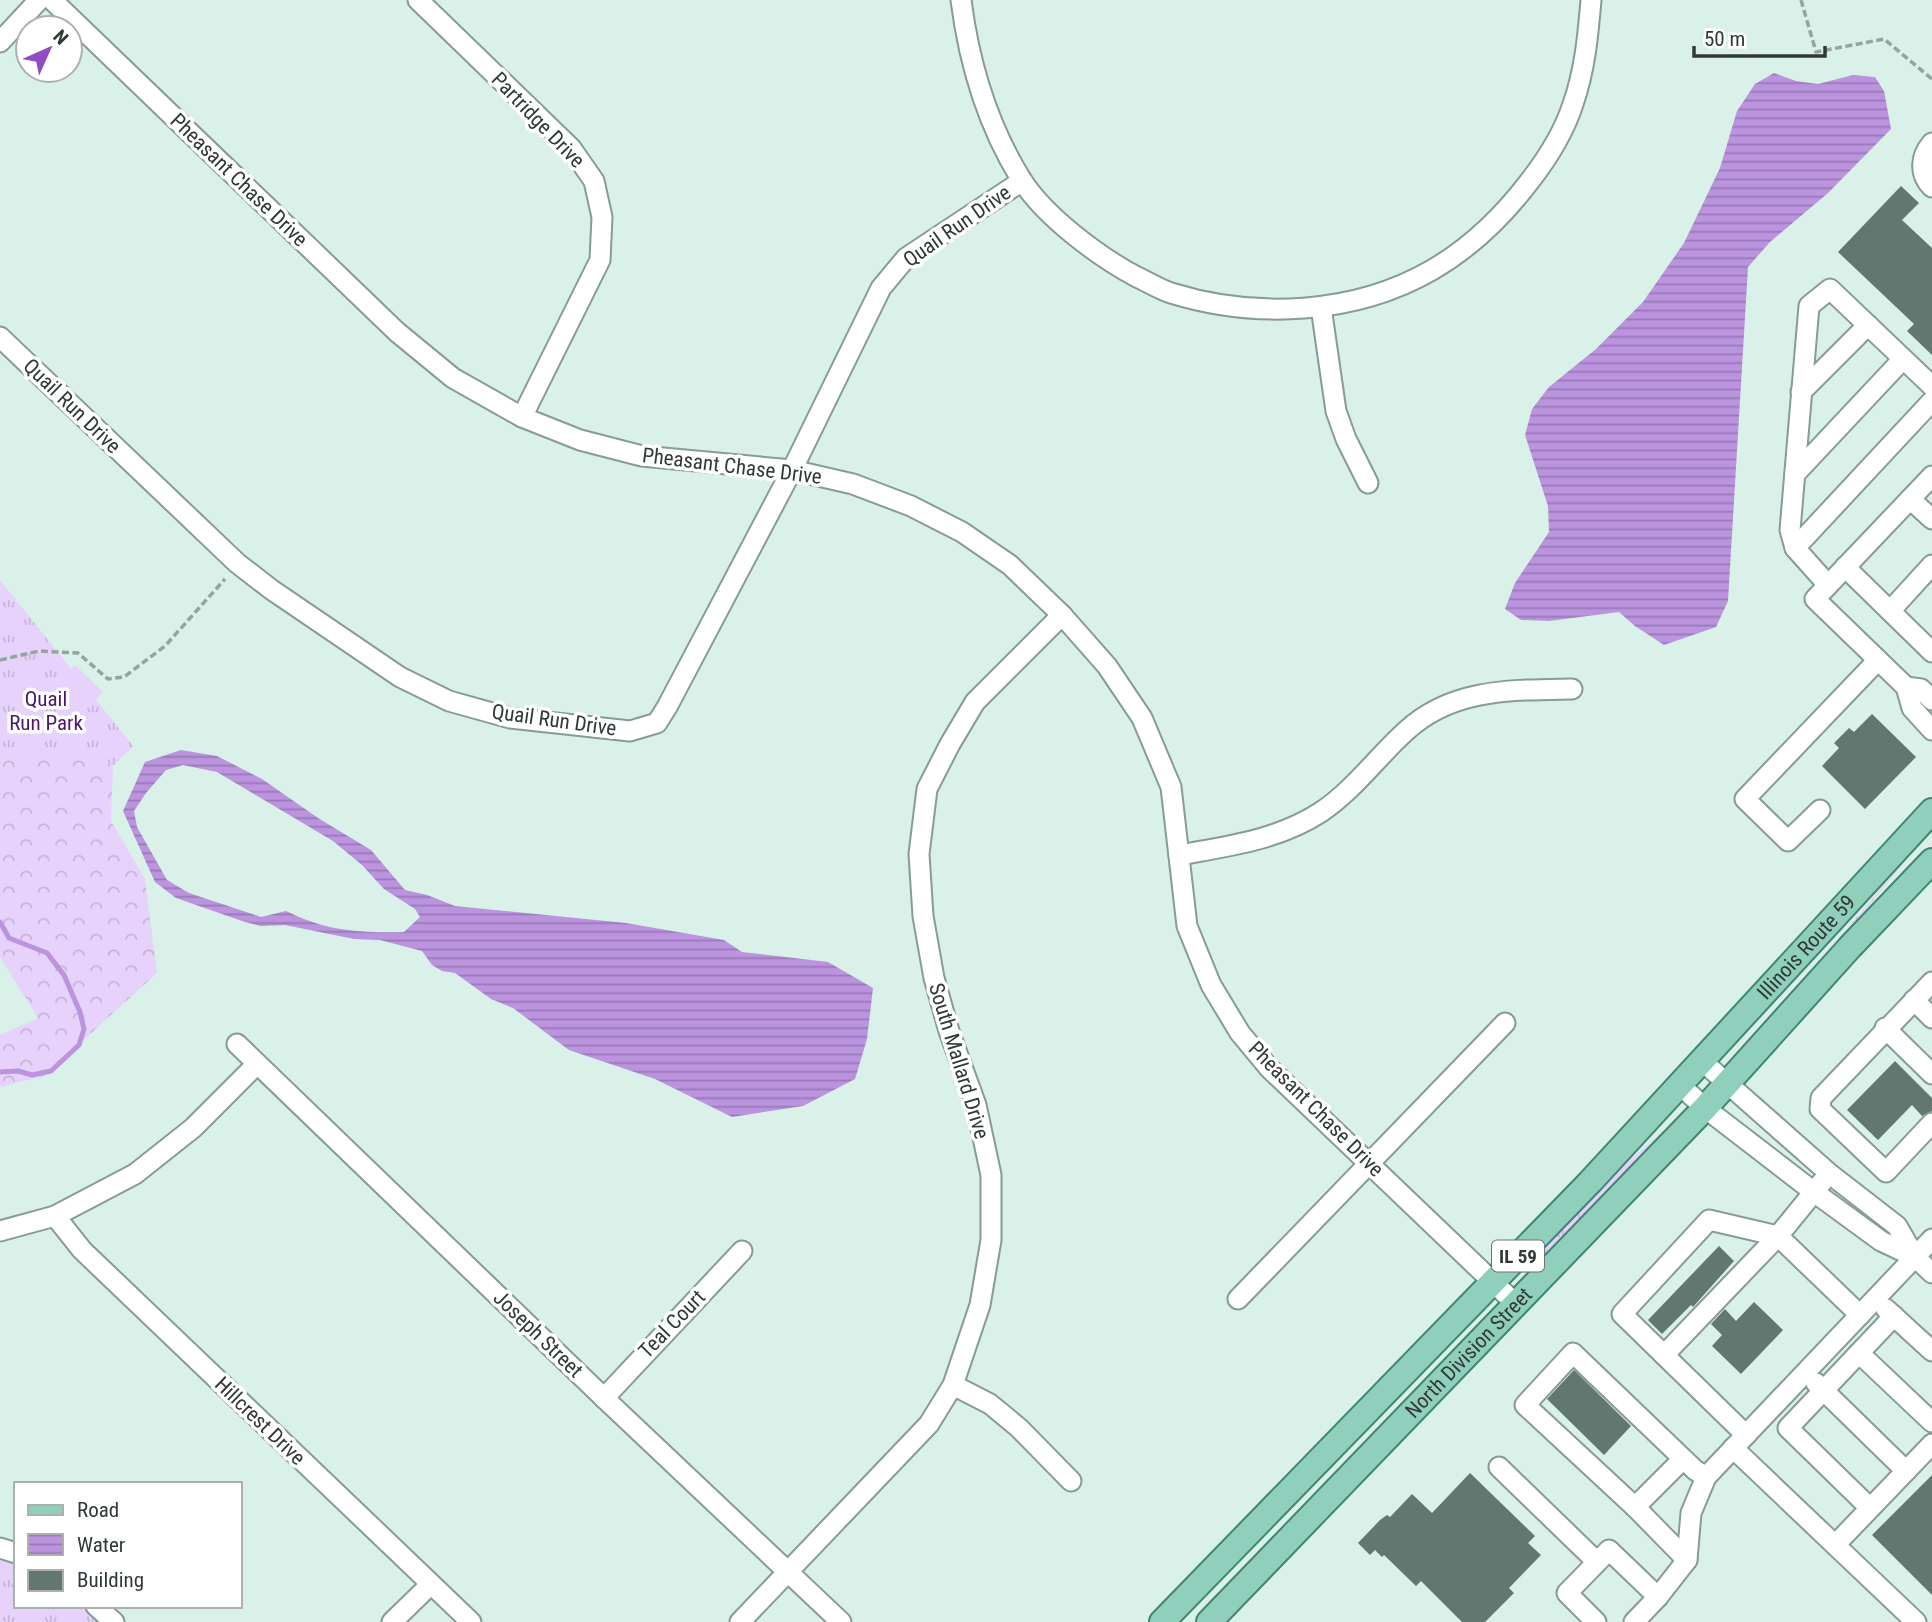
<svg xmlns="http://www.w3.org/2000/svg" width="1932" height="1622" viewBox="0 0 1932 1622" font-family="'Roboto Condensed',sans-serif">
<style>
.grass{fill:url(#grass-tufts)}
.forest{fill:url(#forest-crowns)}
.garden{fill:#e7d2fb}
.water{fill:url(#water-rules);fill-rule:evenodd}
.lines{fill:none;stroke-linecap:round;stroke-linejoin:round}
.stream{stroke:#bb93de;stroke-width:5}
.building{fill:#627770}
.minor-casing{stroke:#869c94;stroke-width:23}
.major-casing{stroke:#3f8671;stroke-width:28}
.path{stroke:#93a59e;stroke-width:3.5;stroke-dasharray:7 3.5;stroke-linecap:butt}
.minor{stroke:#fff;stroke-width:19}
.major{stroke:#91cfbd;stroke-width:24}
.labels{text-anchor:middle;stroke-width:7;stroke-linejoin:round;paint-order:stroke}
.shield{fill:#fff;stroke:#6d7472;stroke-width:2}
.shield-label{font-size:19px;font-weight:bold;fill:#2f3935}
.street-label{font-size:21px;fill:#2f3935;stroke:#fff}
.park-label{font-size:21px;fill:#4c156e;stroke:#fff}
</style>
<defs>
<pattern id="grass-tufts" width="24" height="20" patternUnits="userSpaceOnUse" patternTransform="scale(1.75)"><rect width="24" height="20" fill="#e7d2fb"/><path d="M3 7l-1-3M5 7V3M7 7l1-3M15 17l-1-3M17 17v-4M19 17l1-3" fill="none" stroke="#c6b5d8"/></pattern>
<pattern id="forest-crowns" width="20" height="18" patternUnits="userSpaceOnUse" patternTransform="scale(1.75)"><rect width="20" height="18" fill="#e7d2fb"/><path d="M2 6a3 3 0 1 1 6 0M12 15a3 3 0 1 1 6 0" fill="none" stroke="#c6b5d8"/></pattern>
<pattern id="water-rules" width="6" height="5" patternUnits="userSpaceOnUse" patternTransform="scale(1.75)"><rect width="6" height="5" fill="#bb93de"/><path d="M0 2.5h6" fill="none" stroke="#9879b5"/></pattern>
</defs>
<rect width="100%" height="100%" fill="#d9f1e8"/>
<g class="grass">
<path d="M0,580L133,746L113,766L94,753L0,761Z"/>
<path d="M1932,828L1841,940L1744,1047L1742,1046L1839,938Z"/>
<path d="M1667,1128L1668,1129L1533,1270L1526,1274L1520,1269L1601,1185Z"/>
<path d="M0,1548L16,1553V1606H96L114,1622H0Z"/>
</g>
<path class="forest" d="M94,753L113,766L111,821L145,879L157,973L44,1076L0,1087V1035L38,1018L0,957V761Z"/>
<path class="garden" d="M75,665L103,692L77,719L48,691Z"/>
<g class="water">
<path d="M1774,73L1796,81L1818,84L1853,75L1875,77L1884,91L1891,129L1828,193L1770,242L1748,267L1728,601L1716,627L1664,645L1635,626L1619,612L1549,621L1521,620L1505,609L1515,583L1549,532L1548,506L1525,435L1532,409L1549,387L1596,349L1643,302L1684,243L1720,168L1737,111L1755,84Z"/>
<path d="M181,750L217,756L262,779L318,818L371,850L405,890L427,895L455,906L626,923L724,940L742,952L828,962L873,988L867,1039L855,1079L803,1106L732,1117L655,1079L569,1050L513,1008L491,999L455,973L442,971L432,965L422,951L380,940L354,939L285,925L261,926L245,922L176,898L155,882L123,811L145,762ZM183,765L217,772L333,841L362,865L384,889L415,909L420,917L404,932C358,933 327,931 286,911L261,917L189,893L167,880L137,827L134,811L146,793L166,770Z"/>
</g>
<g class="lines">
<path class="stream" d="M0,922L9,938L47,953L64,975L80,1012L84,1029L79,1045L51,1071L32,1075L18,1071L0,1072"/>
</g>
<g class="building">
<path d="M1901,186L1919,203L1902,220L1932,248V355L1907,331L1914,324L1838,252Z"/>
<path d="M1872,714L1916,757L1865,809L1822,766L1839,748L1834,743L1849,728L1854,732Z"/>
<path d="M1895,1061L1932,1098V1111L1922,1116L1912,1105L1878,1140L1847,1110Z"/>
<path d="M1719,1246L1734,1261L1693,1307L1691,1305L1662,1334L1648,1320Z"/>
<path d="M1754,1302L1783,1330L1741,1374L1712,1346L1722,1335L1711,1324L1725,1309L1736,1321Z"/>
<path d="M1574,1370L1631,1426L1604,1455L1547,1399Z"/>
<path d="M1470,1473L1535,1536L1528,1543L1541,1555L1509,1588L1514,1593L1485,1622H1462L1421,1581L1416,1586L1384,1555L1382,1557L1375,1550L1370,1555L1358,1543L1380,1520L1387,1515L1390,1517L1412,1494L1432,1513Z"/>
<path d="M1932,1475V1595L1872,1535Z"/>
</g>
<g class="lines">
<g class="minor-casing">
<g id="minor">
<path d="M52,0L397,332L453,378L522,417L580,440L642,456L792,470L853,484L911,506L962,532L1010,565L1062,615L1107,666L1142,718L1171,787L1187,926L1211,985L1240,1033L1269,1068L1517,1305"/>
<path d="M418,0L571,148L594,181L602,217L600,260L522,417"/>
<path d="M961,0C969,63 987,124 1021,179C1044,216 1099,257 1137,277C1148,282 1159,289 1171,293C1255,319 1354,315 1432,270C1470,248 1503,216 1529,182C1547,159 1564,132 1573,104C1585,70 1588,35 1591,0"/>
<path d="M0,42L39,0"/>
<path d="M1932,143C1920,157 1919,174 1932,187"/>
<path d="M1321,307L1336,411L1346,439L1368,483"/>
<path d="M0,337L237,563L272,590L400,677L449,701L510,718L630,731L657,723L667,707L792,470L881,288L906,258L1022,181"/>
<path d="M1801,392L1868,325"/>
<path d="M1795,474L1903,359"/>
<path d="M1932,476L1815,599L1906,687L1912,708L1932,730"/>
<path d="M1910,499L1932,519"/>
<path d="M1795,548L1790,530L1809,306L1830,289L1932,386"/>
<path d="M1845,567L1932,652"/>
<path d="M1828,585L1795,548L1932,401"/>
<path d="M1890,611L1932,565"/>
<path d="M1906,687L1921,689L1932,700"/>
<path d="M1820,810L1788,841L1745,799L1878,660"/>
<path d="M1179,855C1229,846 1278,840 1321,812C1354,790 1377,757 1406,731C1452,688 1513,690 1572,689"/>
<path d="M1932,982L1821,1098L1820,1109L1886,1172L1932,1123"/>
<path d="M1914,1000L1932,1018"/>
<path d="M1885,1028L1932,1074"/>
<path d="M237,1044L604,1398L841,1622"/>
<path d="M1702,1061L1830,1174L1897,1226L1915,1257"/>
<path d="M1680,1085L1705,1108L1814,1192L1881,1241L1915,1257L1932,1273"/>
<path d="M1822,1182L1778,1236L1860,1315"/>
<path d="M55,1216L82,1250L471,1622"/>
<path d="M0,1231L55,1216L135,1174L193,1128L257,1064"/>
<path d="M1238,1299L1505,1023"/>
<path d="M1886,1309L1932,1351"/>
<path d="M1859,1353L1932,1422"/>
<path d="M1664,1355L1778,1236"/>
<path d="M1816,1383L1906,1471L1932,1444"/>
<path d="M953,1385L990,1404L1019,1428L1071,1481"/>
<path d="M604,1398L742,1251"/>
<path d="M1746,1435L1622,1314L1709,1220L1778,1236"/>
<path d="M1733,1448L1835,1545L1906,1471"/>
<path d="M1499,1467L1597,1562"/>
<path d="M1635,1507L1683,1459"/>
<path d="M1870,1508L1788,1428L1894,1316"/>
<path d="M1835,1545L1916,1622"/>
<path d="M0,1548L16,1553"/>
<path d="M1687,1560L1635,1507L1525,1405L1573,1353L1695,1470L1706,1477L1932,1239"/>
<path d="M96,1606L114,1622"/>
<path d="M392,1622L431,1584"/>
<path d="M740,1622L929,1424L953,1385L980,1305L991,1240V1175L976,1105L949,1031L934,978L923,916L919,854L927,789L950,744L975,702L1062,615"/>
<path d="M1596,1622L1567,1593L1609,1550L1658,1597"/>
<path d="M1634,1622L1658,1597L1687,1560L1691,1513L1706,1477"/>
</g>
</g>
<g class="major-casing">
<g id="major">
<path id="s1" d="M1162,1622L1590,1182L1932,811"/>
<path id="s2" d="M1209,1622L1705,1108L1850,947L1932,861"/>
</g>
</g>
<g class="path">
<path d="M1801,0L1816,52L1884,39L1932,79"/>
<path d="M0,660L39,651L78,653L108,679L124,677L165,646L225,579"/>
</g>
<use href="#minor" class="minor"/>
<use href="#major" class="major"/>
</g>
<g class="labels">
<rect class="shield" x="1492" y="1240.5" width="52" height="31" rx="5"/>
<g class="shield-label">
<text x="1518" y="1263">IL 59</text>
</g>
<g class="street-label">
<text transform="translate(538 120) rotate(46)" y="7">Partridge Drive</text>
<text transform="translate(239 180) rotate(44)" y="7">Pheasant Chase Drive</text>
<text transform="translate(957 226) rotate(-35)" y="7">Quail Run Drive</text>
<text transform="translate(72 406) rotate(44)" y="7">Quail Run Drive</text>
<text transform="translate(732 466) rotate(7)" y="7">Pheasant Chase Drive</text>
<text transform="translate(554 720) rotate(8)" y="7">Quail Run Drive</text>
<text dy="7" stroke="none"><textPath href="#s1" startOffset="933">Illinois Route 59</textPath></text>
<text transform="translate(959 1061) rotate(73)" y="7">South Mallard Drive</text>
<text transform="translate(1316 1109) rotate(45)" y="7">Pheasant Chase Drive</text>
<text transform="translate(672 1324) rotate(-46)" y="7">Teal Court</text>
<text transform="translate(538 1334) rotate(44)" y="7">Joseph Street</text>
<text dy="7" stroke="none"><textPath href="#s2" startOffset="374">North Division Street</textPath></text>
<text transform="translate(260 1421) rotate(44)" y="7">Hillcrest Drive</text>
</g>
<g class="park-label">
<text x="46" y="706">Quail<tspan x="46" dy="24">Run Park</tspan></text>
</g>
</g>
<rect x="14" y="1482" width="228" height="126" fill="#ffffff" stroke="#acb0ae" stroke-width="2"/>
<rect x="28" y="1505" width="35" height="10" fill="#91cfbd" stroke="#acb0ae" stroke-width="2"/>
<text x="77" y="1517" font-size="21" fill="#2f3935">Road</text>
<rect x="28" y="1534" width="35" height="21" fill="url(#water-rules)" stroke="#acb0ae" stroke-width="2"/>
<text x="77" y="1552" font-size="21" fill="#2f3935">Water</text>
<rect x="28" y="1570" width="35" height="21" fill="#627770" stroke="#acb0ae" stroke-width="2"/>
<text x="77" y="1587" font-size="21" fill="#2f3935">Building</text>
<g transform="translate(49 49) rotate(45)"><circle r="33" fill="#ffffff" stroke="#acb0ae" stroke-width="2"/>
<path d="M0-5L12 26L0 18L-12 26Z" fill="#904cc1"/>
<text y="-10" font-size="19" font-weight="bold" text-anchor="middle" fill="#2f3935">N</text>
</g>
<path d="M1694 46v10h131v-10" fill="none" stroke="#2f3935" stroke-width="3.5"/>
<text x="1704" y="46" font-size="21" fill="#2f3935" stroke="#ffffff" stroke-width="5" paint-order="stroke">50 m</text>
</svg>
